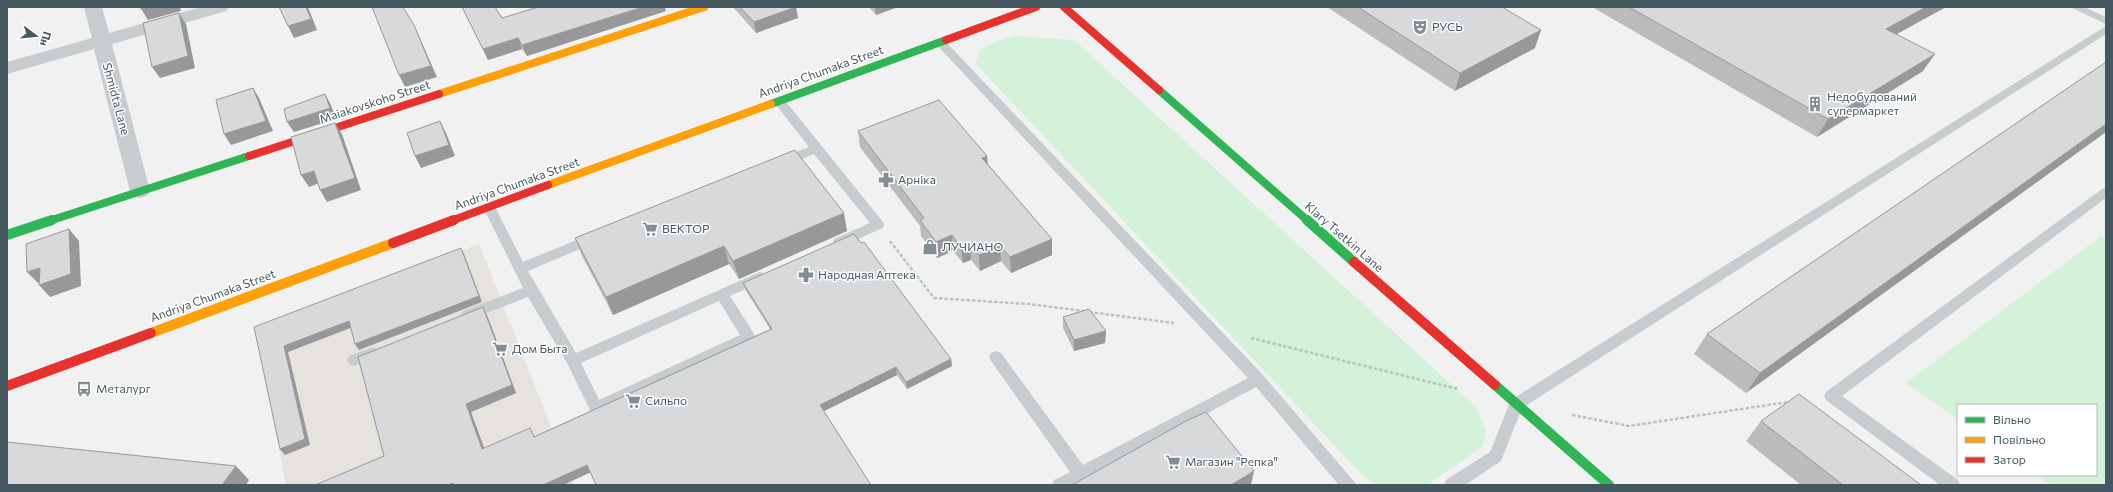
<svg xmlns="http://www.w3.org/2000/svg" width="2113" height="492" viewBox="0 0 2113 492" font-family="Commissioner,sans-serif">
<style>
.commercial{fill:#e6e3df}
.green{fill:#d3f2d9}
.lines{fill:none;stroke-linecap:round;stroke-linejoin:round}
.path{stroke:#b7c5be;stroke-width:2.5;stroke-dasharray:3.5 2;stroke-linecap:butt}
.lane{fill:#c7ccce;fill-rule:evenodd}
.street{fill:#c7ccce;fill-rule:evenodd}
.fast-far1{stroke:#30b455;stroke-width:8}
.fast{stroke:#30b455;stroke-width:10}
.slow-far1{stroke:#ff9f0a;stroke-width:8}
.slow{stroke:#ff9f0a;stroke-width:10}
.jam-far1{stroke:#e5322d;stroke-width:8}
.jam{stroke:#e5322d;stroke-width:10}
.wall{fill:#babbbb}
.shaded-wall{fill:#979899}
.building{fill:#d8d9da;stroke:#979899}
.labels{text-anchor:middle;stroke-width:3;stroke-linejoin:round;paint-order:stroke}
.poi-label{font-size:12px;fill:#46585f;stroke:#fff;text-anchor:start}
.street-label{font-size:12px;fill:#46585f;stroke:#fff}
</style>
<rect width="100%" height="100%" fill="#f1f1f1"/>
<path class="commercial" d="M479,244L574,485H286L255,327Z"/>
<g class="green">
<path d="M1014,36L1074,40L1477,408L1486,432L1483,446L1427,485H1377L1364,477L976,64L979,50L993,43Z"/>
<path d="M2101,236L2106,239V485H2051L2036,475H2096V405H1958V420L1906,383Z"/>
</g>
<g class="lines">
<g class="path">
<path d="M890,241L934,298L1029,304L1084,311"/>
<path d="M1089,312L1174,323"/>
<path d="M1251,338L1458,389"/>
<path d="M1572,415L1629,426L1788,402"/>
</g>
<g class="lane">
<path d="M2070,7H2084L2106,17V24Z"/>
<path d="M2106,26V34L1522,408L1501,461L1465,485H1444L1446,480L1490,452L1511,400Z"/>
<path d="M940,39L944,40L1263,375L1357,485H1339L1256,387L1074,485H1052L1054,480L1070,472L991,361L989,357L991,353L996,351L1001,353L1083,465L1248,378L936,44L935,42Z"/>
<path d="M779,97L783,98L883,222L884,225L883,228L844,245H834L833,242L834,239L870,223L814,154L786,165H778L776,162L778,159L809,147L773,101Z"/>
<path d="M2106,188V198L1842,396L1958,480L1960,485H1940L1826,400L1824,396L1826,392L2102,189Z"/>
<path d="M489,203L493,204L495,207L523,262L589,235H599L600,238L599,241L528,271L576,353L760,272L765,274L767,277L765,280L730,296L756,337L754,341L601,412L596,414L591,412L567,363L528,297L468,320L463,319L461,315L463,311L523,288L483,207L485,204ZM719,301L740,335L599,400L581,363Z"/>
<path d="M373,347L378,349L380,353L378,357L354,366L349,364L347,360L349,356Z"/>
</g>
<path class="street" d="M84,7H102L109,33L201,7H229L226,11L112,44L150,191L147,196L140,198L133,196L130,191L94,49L7,74V62L92,38Z"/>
<g class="fast-far1">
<path d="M1159,90L1308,221"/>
<path d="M771,104L946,40"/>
<path d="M49,221L249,156"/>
</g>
<g class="fast">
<path d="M1307,220L1354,262"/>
<path d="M7,235L52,220"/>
<path d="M1495,385L1609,485"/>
</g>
<g class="slow-far1">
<path d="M439,94L704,7"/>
<path d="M548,185L771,104"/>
</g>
<path class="slow" d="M151,333L393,243"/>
<g class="jam-far1">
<path d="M1064,7L1159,90"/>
<path d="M946,40L1036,7"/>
<path d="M249,156L439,94"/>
<path d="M451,221L548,185"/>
</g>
<g class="jam">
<path d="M393,243L454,220"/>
<path d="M1354,262L1495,385"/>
<path d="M7,386L151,333"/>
</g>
</g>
<g class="wall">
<path d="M462,7H495L502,18L666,11L527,56L522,49L488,60Z"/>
<path d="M733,7H796L798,18L756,33Z"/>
<path d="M869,7H898L876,15Z"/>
<path d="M1327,7H1502L1535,48L1455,91Z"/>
<path d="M1592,7H1946L1896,34L1923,71L1817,137Z"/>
<path d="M2106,62L1746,393L1694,354L1707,334Z"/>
<path d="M858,131L987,156L988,164L1052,239V255L1011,273L1001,261L980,271L971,260L963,263L953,251L937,258L921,236L920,226L860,147Z"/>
<path d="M847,231L739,279L729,264L613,315L582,256L575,238Z"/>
<path d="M743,283L951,359L952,366L907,389L897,375L824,411L591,472L563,485H315L384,456L487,315L516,393L471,412L484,448L535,436L770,329L746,291Z"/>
<path d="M1063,317L1106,331L1105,343L1074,351L1063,328Z"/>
<path d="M1761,421L1921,485H1801L1746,441Z"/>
</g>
<g class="shaded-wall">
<path d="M140,7H180L181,11L148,20Z"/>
<path d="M306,7H308L317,30L294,38L288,26Z"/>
<path d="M643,7H665L666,11L527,56L522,45Z"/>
<path d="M796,7L798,18L756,33L754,22Z"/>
<path d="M875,7H898L876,15Z"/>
<path d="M1926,7H1946L1875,46L1886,29Z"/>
<path d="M179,13L186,24L195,68L160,78L152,67Z"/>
<path d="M414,25L437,77L405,87L399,75Z"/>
<path d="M1541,30L1535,48L1455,91L1460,73Z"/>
<path d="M518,38L522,49L488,60L483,49Z"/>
<path d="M1935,54L1923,71L1817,137L1828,119Z"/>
<path d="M253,88L259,98L273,131L231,145L224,134Z"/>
<path d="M325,94L331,105L336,119L294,132L287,122Z"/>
<path d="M440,121L446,133L455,156L421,168L415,156Z"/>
<path d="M335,123L342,134L361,190L327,202L320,190Z"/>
<path d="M2106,124V132L1746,393L1760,373Z"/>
<path d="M987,156L988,171L982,158Z"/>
<path d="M314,171L322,182L309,187L301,175Z"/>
<path d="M844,213L847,231L739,279L733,261Z"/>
<path d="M69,229L79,241L81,286L50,297L39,285Z"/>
<path d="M952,235L953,251L937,258L936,242Z"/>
<path d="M1052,239V255L1011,273L1010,257Z"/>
<path d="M970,244L971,260L963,263L961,248Z"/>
<path d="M724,246L729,264L613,315L606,297Z"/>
<path d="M1000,246L1001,261L980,271L979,255Z"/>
<path d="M461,248L464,254L482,302L359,350L355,344Z"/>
<path d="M40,268L51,279L38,283L27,272Z"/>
<path d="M483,307L487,315L516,393L471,412L487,456L482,449L466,404Z"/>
<path d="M349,321L353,327L288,352L310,445L285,455L280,449L284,346Z"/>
<path d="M1106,331L1105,343L1074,351V340Z"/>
<path d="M951,359L952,366L907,389L906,382Z"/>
<path d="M896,367L897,375L822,412L820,405Z"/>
<path d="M587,465L591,472L563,485H543Z"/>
<path d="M236,466L249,480L246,485H222Z"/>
<path d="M1254,471L1251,485H1231Z"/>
<path d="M453,483L455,485H448Z"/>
</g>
<g class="building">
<path d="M140,7H148L141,9Z"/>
<path d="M279,7H306L311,19L288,26Z"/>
<path d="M372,7H403L414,25L431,66L399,75Z"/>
<path d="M462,7H495L502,18L538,7H643L522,45L518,38L483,49Z"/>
<path d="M740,7H796L754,22Z"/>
<path d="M1358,7H1502L1541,30L1460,73Z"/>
<path d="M1629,7H1926L1886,29L1935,54L1828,119Z"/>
<path d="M179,13L188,56L152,67L143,23Z"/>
<path d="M2106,62V124L1760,373L1707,334Z"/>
<path d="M253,88L266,121L224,134L216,100Z"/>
<path d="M325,94L330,108L287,122L284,109Z"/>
<path d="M939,100L987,156L982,158L1052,239L1010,257L1000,246L979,255L970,244L961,248L952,235L936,242L920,220L924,218L858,131Z"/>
<path d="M440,121L449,145L415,156L407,133Z"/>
<path d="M335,123L355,178L320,190L314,171L301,175L291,137Z"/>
<path d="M795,150L844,213L733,261L724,246L606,297L575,238Z"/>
<path d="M69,229L71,274L39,285L40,268L27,272L26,244Z"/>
<path d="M854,234L861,243L864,242L951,359L906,382L896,367L820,405L871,485H596L587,465L543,485H454L453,483L448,485H315L384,456L358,357L483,307L512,385L466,404L482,449L530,428L534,437L772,329L743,283Z"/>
<path d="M461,248L479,296L355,344L349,321L284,346L305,439L280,449L254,327Z"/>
<path d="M1089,309L1106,331L1074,340L1063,317Z"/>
<path d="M1799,394L1921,485H1843L1761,421Z"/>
<path d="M1206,412L1254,471L1231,485H1072L1186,421Z"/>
<path d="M7,442L236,466L222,485H7Z"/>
</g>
<defs>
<g id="theatre-bare" transform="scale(1.2)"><path d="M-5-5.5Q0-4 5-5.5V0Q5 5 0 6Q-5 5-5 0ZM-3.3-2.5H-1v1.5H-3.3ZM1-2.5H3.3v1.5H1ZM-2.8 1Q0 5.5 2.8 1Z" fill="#828e92" stroke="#fff" stroke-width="2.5" paint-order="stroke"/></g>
<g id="building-bare" transform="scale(1.2)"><path d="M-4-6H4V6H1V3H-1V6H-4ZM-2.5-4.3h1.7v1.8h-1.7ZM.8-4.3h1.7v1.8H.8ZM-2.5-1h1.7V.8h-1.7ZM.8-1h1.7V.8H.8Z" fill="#828e92" stroke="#fff" stroke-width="2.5" paint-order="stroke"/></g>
<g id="pharmacy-bare" transform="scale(1.2)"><path d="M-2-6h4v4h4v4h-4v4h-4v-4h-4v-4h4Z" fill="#828e92" stroke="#fff" stroke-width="2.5" paint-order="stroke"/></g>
<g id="supermarket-bare" transform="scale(1.2)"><path d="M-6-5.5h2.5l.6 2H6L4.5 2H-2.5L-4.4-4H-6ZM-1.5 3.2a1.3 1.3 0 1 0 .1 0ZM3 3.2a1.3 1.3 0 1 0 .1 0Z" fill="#828e92" stroke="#fff" stroke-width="2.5" paint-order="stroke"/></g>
<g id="shop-bare" transform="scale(1.2)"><path d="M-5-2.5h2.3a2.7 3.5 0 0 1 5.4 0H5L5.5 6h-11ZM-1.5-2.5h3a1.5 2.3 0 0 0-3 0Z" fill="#828e92" stroke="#fff" stroke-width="2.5" paint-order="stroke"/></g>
<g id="bus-bare" transform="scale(1.2)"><path d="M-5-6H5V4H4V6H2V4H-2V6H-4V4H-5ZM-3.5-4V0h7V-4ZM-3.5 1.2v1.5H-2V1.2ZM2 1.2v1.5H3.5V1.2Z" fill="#828e92" stroke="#fff" stroke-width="2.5" paint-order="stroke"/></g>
</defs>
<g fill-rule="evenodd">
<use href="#theatre-bare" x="1420" y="27"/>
<use href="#building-bare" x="1815" y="104"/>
<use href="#pharmacy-bare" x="886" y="180"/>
<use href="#supermarket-bare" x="650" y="229"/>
<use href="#shop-bare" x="930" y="247"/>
<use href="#pharmacy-bare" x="806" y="275"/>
<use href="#supermarket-bare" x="500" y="349"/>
<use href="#bus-bare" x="84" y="389"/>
<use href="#supermarket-bare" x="633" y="401"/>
<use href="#supermarket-bare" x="1173" y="462"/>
</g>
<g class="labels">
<g class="poi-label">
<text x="1432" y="31">РУСЬ</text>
<text x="1827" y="101">Недобудований<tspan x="1827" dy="14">супермаркет</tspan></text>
<text x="898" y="184">Арніка</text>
<text x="662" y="233">ВЕКТОР</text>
<text x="942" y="251">ЛУЧИАНО</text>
<text x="818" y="279">Народная Аптека</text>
<text x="512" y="353">Дом Быта</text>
<text x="96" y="393">Металург</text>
<text x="645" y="405">Сильпо</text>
<text x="1185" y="466">Магазин "Репка"</text>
</g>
<g class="street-label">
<text transform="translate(821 72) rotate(-20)" y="4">Andriya Chumaka Street</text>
<text transform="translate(116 99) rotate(75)" y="4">Shmidta Lane</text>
<text transform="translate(375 102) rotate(-18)" y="4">Maiakovskoho Street</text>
<text transform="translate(517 184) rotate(-20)" y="4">Andriya Chumaka Street</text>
<text transform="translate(1344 237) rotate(41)" y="4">Klary Tsetkin Lane</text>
<text transform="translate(213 296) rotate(-20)" y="4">Andriya Chumaka Street</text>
</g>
</g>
<rect width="2113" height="492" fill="none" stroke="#46585f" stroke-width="16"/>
<rect x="1957" y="404" width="140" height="72" fill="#ffffff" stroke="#b5bcbf"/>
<rect x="1965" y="417" width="20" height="6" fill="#30b455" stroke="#b5bcbf"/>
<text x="1993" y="424" font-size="12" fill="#46585f">Вільно</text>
<rect x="1965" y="437" width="20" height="6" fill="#ff9f0a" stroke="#b5bcbf"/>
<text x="1993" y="444" font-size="12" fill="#46585f">Повільно</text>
<rect x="1965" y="457" width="20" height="6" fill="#e5322d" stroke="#b5bcbf"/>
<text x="1993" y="464" font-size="12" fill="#46585f">Затор</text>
<g transform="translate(36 36) rotate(106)" stroke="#ffffff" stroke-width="3" paint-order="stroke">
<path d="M0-3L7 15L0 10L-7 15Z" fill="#46585f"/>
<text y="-6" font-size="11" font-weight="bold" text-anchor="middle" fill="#46585f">Пн</text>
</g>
</svg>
